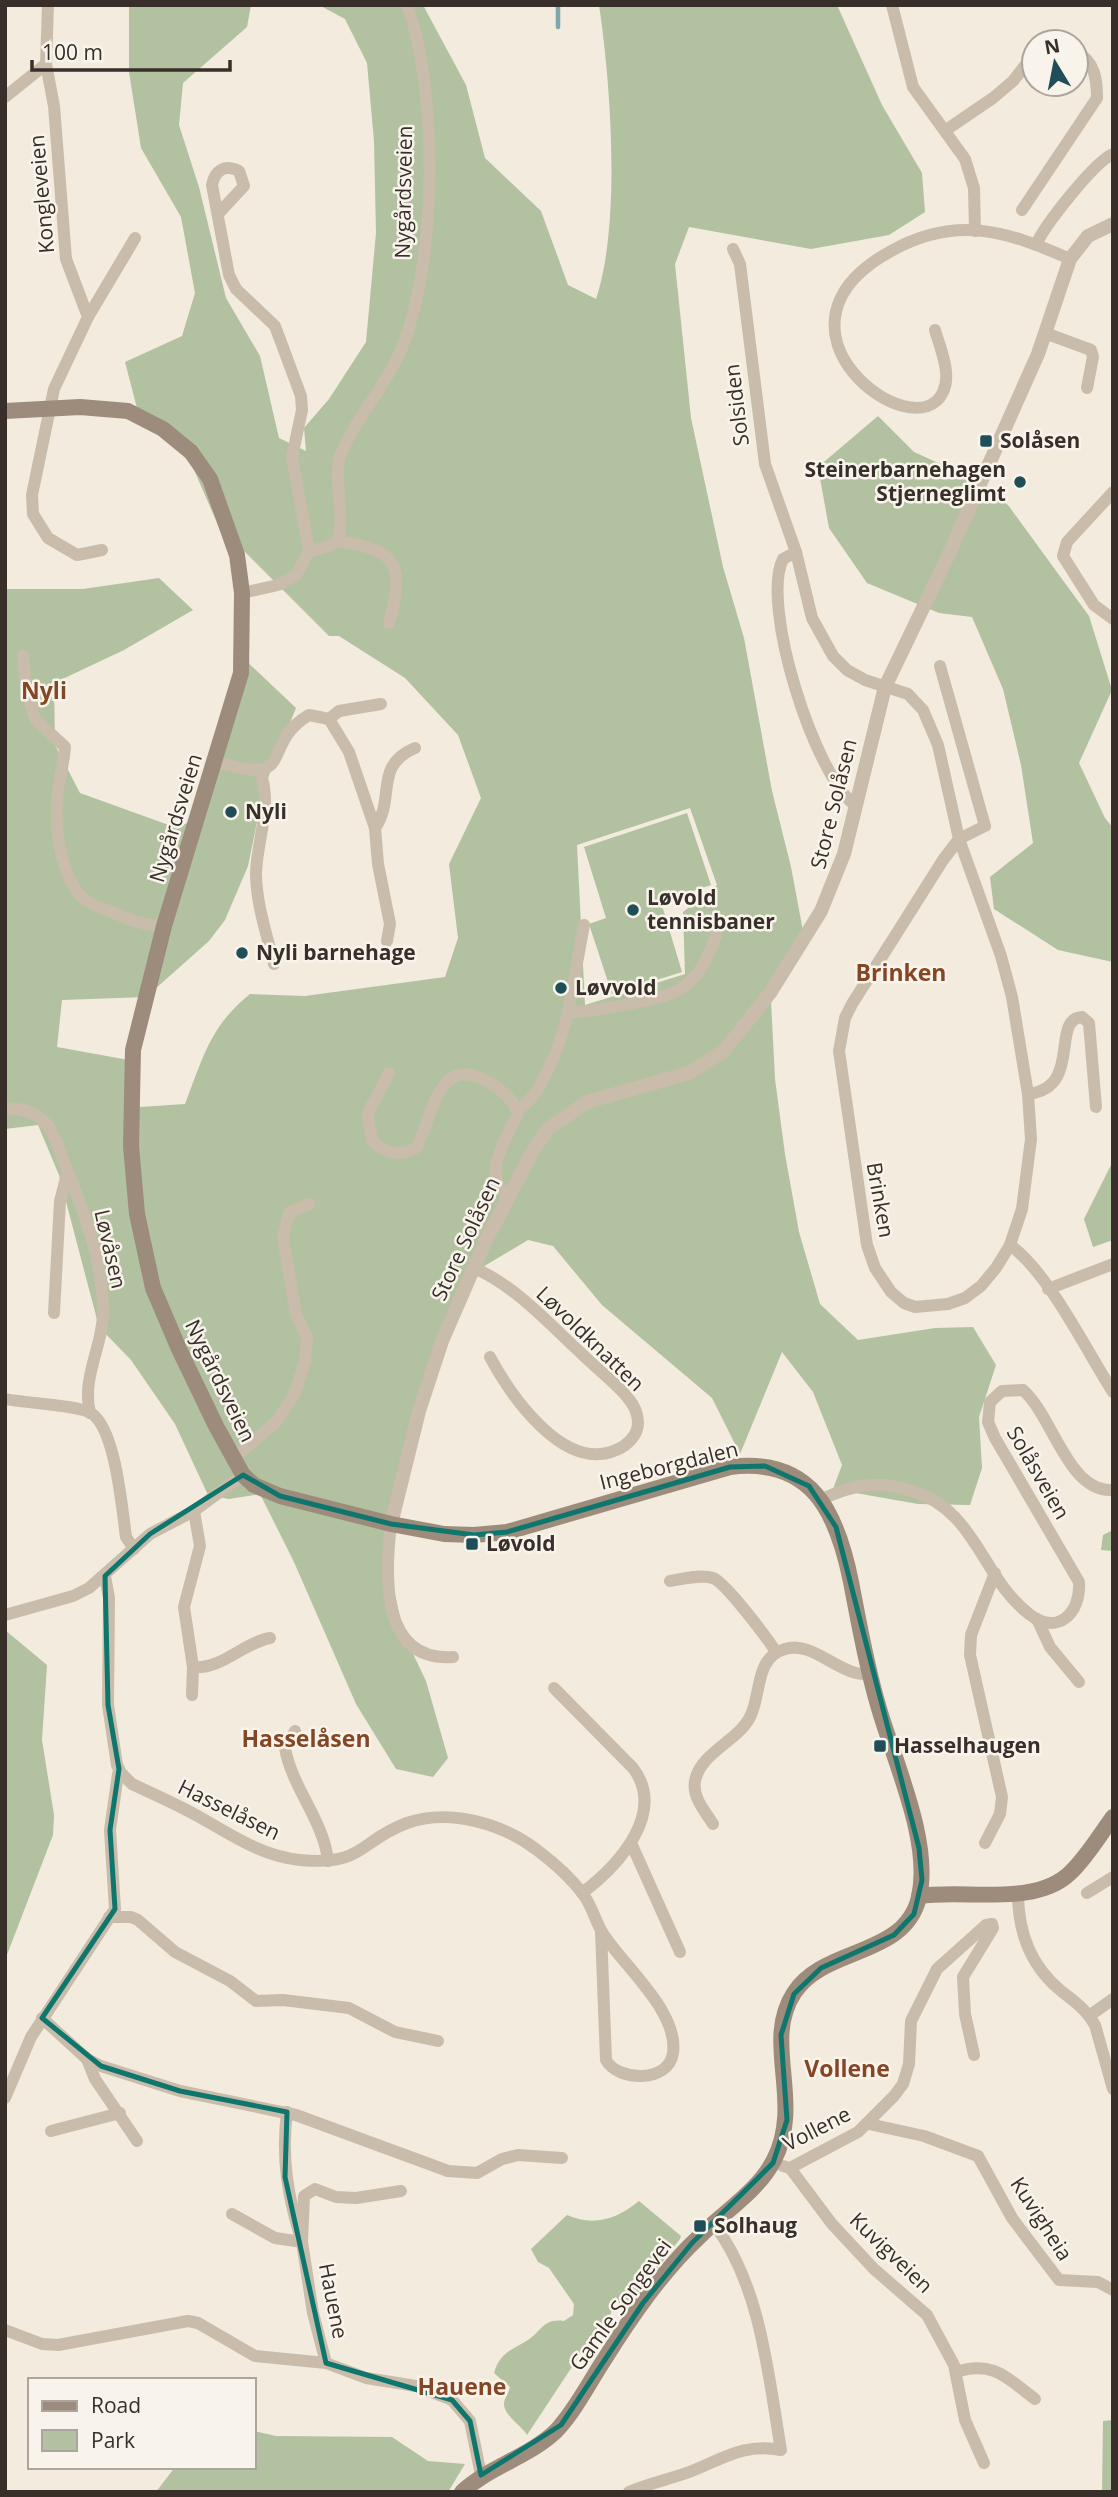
<svg xmlns="http://www.w3.org/2000/svg" width="1118" height="2497" viewBox="0 0 1118 2497" font-family="'Open Sans',sans-serif">
<style>
.green{fill:#b2c19f;fill-rule:evenodd}
.lines{fill:none;stroke-linecap:round;stroke-linejoin:round}
.stream{stroke:#7ea7ae;stroke-width:4.5}
.minor{stroke:#cabcaa;stroke-width:12}
.tertiary{stroke:#cabcaa;stroke-width:14}
.secondary{stroke:#9d8b7c;stroke-width:16}
.marked{fill:none;stroke:#0f766e;stroke-width:5;stroke-linejoin:round}
.poi-dot{fill:#204e58;stroke:#f9f4eb;stroke-width:2.5}
.labels{text-anchor:middle;stroke-width:5;stroke-linejoin:round;paint-order:stroke}
.street-label{font-size:21px;fill:#382f2a;stroke:#f9f4eb}
.poi-label{font-size:21px;font-weight:bold;fill:#382f2a;stroke:#f9f4eb;text-anchor:start}
.neighbourhood-label{font-size:23px;font-weight:bold;fill:#844625;stroke:#f9f4eb}
</style>
<rect width="100%" height="100%" fill="#f2ebde"/>
<g class="green">
<path d="M129,5H251L247,27L183,83L179,125L199,187L226,298L260,356L279,438L306,451L304,428L329,399L366,342L376,233L374,141L367,63L345,19L319,5H423L466,85L485,158L541,211L568,285L596,299C621,225 611,84 599,5H837L882,105L922,173L925,212L889,235L811,249L689,227L675,264L691,418L723,567L744,638L772,791L791,867L803,931L771,1001L775,1079L785,1154L799,1232L820,1304L858,1340L935,1328L973,1327L996,1365L979,1417L982,1468L970,1505L918,1504L833,1489L842,1465L813,1392L782,1352L740,1454L712,1398L602,1305L553,1246L528,1240L461,1280L392,1504V1581L404,1635L426,1681L448,1758L433,1777L396,1769L356,1704L294,1562L260,1494L229,1499L208,1495L175,1424L131,1360L99,1327L59,1175L38,1125L5,1129V589H83L159,578L193,610L124,650L54,683L55,745L80,793L177,828L195,819L242,657L296,708L264,788L248,866L225,920L209,941L146,997L62,1000L57,1047L134,1061L140,1107L185,1104C203,1058 210,1026 250,994L305,996L445,977L458,938L449,864L481,798L458,735L405,678L339,636H329L218,525L191,463L138,412L125,362L182,336L195,293L181,217L141,148L129,72ZM690,808L717,885L683,912L685,974L585,1005L577,845Z"/>
<path d="M878,416L914,452L956,471L1008,505L1089,616L1112,690L1079,763L1105,818L1113,828V962L1058,950L994,909L990,877L1033,843L1021,765L1003,689L972,617L939,613L867,583L829,528L818,467Z"/>
<path d="M687,813L711,885L661,902L682,972L612,994L589,924L606,918L584,847Z"/>
<path d="M1113,1161V1240L1093,1247L1084,1219Z"/>
<path d="M1113,1530V1551L1101,1550L1103,1535Z"/>
<path d="M5,1630L47,1665L42,1740L54,1815L53,1835L5,1960Z"/>
<path d="M639,2201L681,2236L680,2239L636,2296L629,2303H616L602,2331L597,2329L527,2435C522,2426 503,2415 504,2403C505,2397 509,2393 510,2387L494,2373C500,2352 512,2350 528,2340C542,2331 543,2318 564,2321L573,2315L574,2304L549,2268L538,2262L531,2249L567,2215C594,2227 617,2219 639,2201Z"/>
<path d="M1113,2420V2492H1102L1103,2421Z"/>
<path d="M254,2431L276,2436L392,2437L428,2461L465,2464L448,2492H156L175,2467H254Z"/>
</g>
<g class="lines">
<path class="stream" d="M558,27V5"/>
<g class="minor">
<path d="M892,5L913,87L965,159L974,188L975,231"/>
<path d="M46,64L54,106L66,259L88,317L54,389L32,495L33,514L48,538L77,555L102,550"/>
<path d="M5,97L46,64L48,5"/>
<path d="M946,130L993,98L1013,81L1034,54"/>
<path d="M1022,210L1097,98C1097,80 1095,61 1076,52"/>
<path d="M218,214L244,186L239,171C225,164 215,170 212,185L229,275L236,289L275,326L301,396L302,410L292,457L309,551L296,575L278,585L242,593"/>
<path d="M1036,245C1044,226 1094,162 1113,154"/>
<path d="M733,249L740,264L765,464L796,552L812,618L833,656L847,670L865,680L908,694L923,710L938,745L959,839L1001,956L1012,997L1028,1094L1031,1139L1022,1209L1010,1245L996,1268L981,1286L965,1298L948,1304L915,1307L904,1303L891,1292L875,1268L867,1245L839,1051L845,1018L852,1004L943,860L959,839L985,826L940,666"/>
<path d="M88,317L135,238"/>
<path d="M935,330C940,348 952,374 943,392C915,452 748,327 893,250C957,215 1007,231 1070,259"/>
<path d="M1045,333L1091,350L1093,357L1087,388"/>
<path d="M1113,492L1067,542L1063,556L1094,605L1113,619"/>
<path d="M338,541C398,550 405,565 389,623"/>
<path d="M309,551C317,549 328,548 334,543C349,533 332,478 340,456C355,418 385,388 401,350C437,263 439,94 407,5"/>
<path d="M796,552L783,559C760,605 815,777 856,806"/>
<path d="M23,656L27,693L35,719L65,747C64,761 61,771 59,784C53,816 58,868 79,894C87,904 101,908 112,912C127,919 147,926 164,926"/>
<path d="M329,719L339,711L381,704"/>
<path d="M214,761C300,789 258,745 309,715L329,719L349,752L375,828L378,864L390,924L387,941"/>
<path d="M260,772C273,805 257,839 256,873C256,903 267,935 274,964"/>
<path d="M375,828C396,798 373,766 415,748"/>
<path d="M568,1012L584,925"/>
<path d="M389,1073L370,1109L368,1118L372,1140C384,1154 401,1157 417,1147C434,1111 439,1048 495,1086C505,1094 516,1102 517,1115C506,1140 481,1175 507,1196"/>
<path d="M1028,1094C1083,1088 1050,1019 1082,1017L1089,1023L1096,1107"/>
<path d="M5,1109C21,1107 38,1113 48,1126C56,1137 60,1152 65,1165C84,1211 102,1259 103,1309C104,1345 81,1377 90,1413"/>
<path d="M517,1110C542,1098 562,1039 568,1012C589,1012 608,1008 628,1004C681,995 698,987 716,935"/>
<path d="M1010,1245C1048,1272 1086,1350 1113,1392"/>
<path d="M474,1268C516,1286 549,1324 582,1354C597,1369 615,1382 628,1398C634,1405 638,1414 638,1423C638,1435 627,1446 616,1450C564,1473 511,1396 490,1357"/>
<path d="M1048,1289L1113,1264"/>
<path d="M54,1313L60,1201L66,1178L70,1176"/>
<path d="M5,1399C24,1403 78,1405 91,1413C116,1429 122,1510 126,1537L134,1549"/>
<path d="M232,1455L239,1454L277,1421L295,1393L305,1361L307,1337L296,1314L283,1237L289,1213L309,1204"/>
<path d="M822,1499C853,1485 876,1480 909,1490C977,1509 980,1576 1029,1614C1057,1636 1081,1614 1079,1582L995,1438L988,1422L990,1402L1002,1391L1023,1390C1053,1416 1068,1493 1113,1490"/>
<path d="M391,1524C385,1575 380,1662 453,1657"/>
<path d="M670,1581C683,1579 700,1574 713,1578C725,1582 768,1639 776,1652"/>
<path d="M5,1615L73,1596L89,1588L150,1534L194,1511L243,1475"/>
<path d="M1037,1619L1050,1647L1079,1682"/>
<path d="M193,1667C221,1670 243,1643 270,1638"/>
<path d="M554,1688L633,1768C667,1813 618,1866 582,1893"/>
<path d="M192,1695L193,1667L184,1607L200,1546L194,1511"/>
<path d="M295,1731L285,1748C292,1788 324,1821 328,1861"/>
<path d="M121,1773L132,1784C153,1794 174,1803 194,1814C229,1833 260,1856 300,1860C365,1866 358,1841 407,1823C450,1808 503,1824 537,1850C553,1862 571,1878 583,1894C592,1906 595,1920 602,1932C622,1965 679,2011 673,2053C669,2083 618,2082 606,2060L601,1931"/>
<path d="M713,1824C705,1811 692,1797 695,1781C700,1753 738,1741 750,1717C762,1694 754,1658 785,1649C814,1640 839,1677 870,1674"/>
<path d="M631,1843L680,1952"/>
<path d="M985,1843L1000,1814L1002,1797L970,1655L971,1635L995,1573"/>
<path d="M1018,1893C1018,1931 1030,1965 1060,1990C1071,1999 1080,2004 1089,2016L1113,1999"/>
<path d="M1087,1893L1113,1877"/>
<path d="M109,1917H131L138,1920L175,1952L230,1981L256,2001L283,2000L349,2008L395,2032L438,2041"/>
<path d="M1089,2016L1095,2025L1113,2089"/>
<path d="M42,2018L87,2059L101,2066L180,2091L296,2115L448,2171L477,2173L502,2159L518,2155L562,2158"/>
<path d="M974,2055L965,2014L963,1977L993,1928L992,1924"/>
<path d="M87,2059L95,2079L137,2141"/>
<path d="M5,2098L31,2037L115,1909L110,1830L118,1774L121,1773L117,1765L108,1705L109,1598L105,1576"/>
<path d="M869,2124L924,2136L978,2156L1012,2218L1059,2280L1098,2282L1113,2290"/>
<path d="M51,2131L120,2113"/>
<path d="M783,2166L790,2168L858,2132L894,2096L903,2084L909,2064L911,2021L937,1969L986,1925L992,1924"/>
<path d="M790,2168L832,2224L874,2269L927,2315L954,2365L965,2420L984,2463"/>
<path d="M401,2191L356,2198L336,2197L315,2189L304,2196L302,2242L313,2313L326,2363L366,2378L416,2386L452,2400L470,2421L481,2475"/>
<path d="M232,2214L275,2238L302,2242C288,2198 281,2159 287,2112"/>
<path d="M5,2330L42,2344L58,2345L188,2321L198,2323L255,2356L326,2363"/>
<path d="M956,2372C993,2360 1007,2378 1035,2399"/>
<path d="M629,2492C649,2483 671,2479 692,2471C724,2458 745,2443 781,2450C768,2374 761,2286 714,2224"/>
</g>
<path class="tertiary" d="M391,1524L419,1411L442,1341L485,1242L535,1147L549,1128L587,1102L689,1073L724,1051L770,993L821,911L844,854L885,687L948,556L1038,354L1070,259L1088,236L1113,224"/>
<g class="secondary">
<path d="M5,411L80,407L128,411L163,429L191,452L210,479L237,555L242,593L241,673L164,926L133,1050L131,1146L137,1214L153,1288L179,1349L216,1426L243,1475L254,1485L280,1496L391,1524L444,1534L474,1535L507,1532L730,1467C812,1457 837,1512 851,1582C859,1623 866,1665 878,1705C893,1759 932,1841 919,1897C905,1958 824,1946 794,1993C762,2042 804,2101 774,2160C758,2191 725,2211 701,2235C663,2270 631,2317 604,2360C589,2383 575,2411 556,2431C529,2457 490,2466 462,2492"/>
<path d="M919,1896C965,1889 1035,1907 1070,1873C1087,1857 1099,1836 1113,1817"/>
</g>
</g>
<path class="marked" d="M765,1466L809,1486L836,1527L919,1848L922,1880L914,1914L894,1935L821,1968L794,1994L781,2035L787,2120L773,2163L692,2243L643,2303L561,2425L481,2475L470,2421L452,2400L326,2363L285,2177L287,2112L180,2091L101,2066L42,2018L115,1909L110,1830L119,1769L108,1705L105,1576L150,1534L243,1475L280,1496L391,1524L474,1535L507,1532L730,1467Z"/>
<g class="poi-dot">
<rect x="979" y="434" width="14" height="14" rx="3.5"/>
<circle cx="1020" cy="482" r="7"/>
<circle cx="231" cy="812" r="7"/>
<circle cx="633" cy="910" r="7"/>
<circle cx="242" cy="953" r="7"/>
<circle cx="561" cy="988" r="7"/>
<rect x="465" y="1537" width="14" height="14" rx="3.5"/>
<rect x="873" y="1739" width="14" height="14" rx="3.5"/>
<rect x="693" y="2219" width="14" height="14" rx="3.5"/>
</g>
<g class="labels">
<g class="street-label">
<text transform="translate(404 192) rotate(-89)" y="7">Nygårdsveien</text>
<text transform="translate(42 194) rotate(-95)" y="7">Kongleveien</text>
<text transform="translate(737 405) rotate(-97)" y="7">Solsiden</text>
<text transform="translate(834 804) rotate(-76)" y="7">Store Solåsen</text>
<text transform="translate(176 818) rotate(-73)" y="7">Nygårdsveien</text>
<text transform="translate(880 1200) rotate(80)" y="7">Brinken</text>
<text transform="translate(466 1239) rotate(-65)" y="7">Store Solåsen</text>
<text transform="translate(110 1249) rotate(77)" y="7">Løvåsen</text>
<text transform="translate(590 1339) rotate(44)" y="7">Løvoldknatten</text>
<text transform="translate(220 1381) rotate(64)" y="7">Nygårdsveien</text>
<text transform="translate(669 1466) rotate(-14)" y="7">Ingeborgdalen</text>
<text transform="translate(1038 1473) rotate(60)" y="7">Solåsveien</text>
<text transform="translate(229 1810) rotate(26)" y="7">Hasselåsen</text>
<text transform="translate(817 2129) rotate(-27)" y="7">Vollene</text>
<text transform="translate(1041 2219) rotate(57)" y="7">Kuvigheia</text>
<text transform="translate(891 2253) rotate(44)" y="7">Kuvigveien</text>
<text transform="translate(333 2301) rotate(79)" y="7">Hauene</text>
<text transform="translate(621 2305) rotate(-54)" y="7">Gamle Songevei</text>
</g>
<g class="poi-label">
<text x="1000" y="448">Solåsen</text>
<text x="1006" y="477" text-anchor="end">Steinerbarnehagen<tspan x="1006" dy="24">Stjerneglimt</tspan></text>
<text x="245" y="819">Nyli</text>
<text x="647" y="905">Løvold<tspan x="647" dy="24">tennisbaner</tspan></text>
<text x="256" y="960">Nyli barnehage</text>
<text x="575" y="995">Løvvold</text>
<text x="486" y="1551">Løvold</text>
<text x="894" y="1753">Hasselhaugen</text>
<text x="714" y="2233">Solhaug</text>
</g>
<g class="neighbourhood-label">
<text x="44" y="699">Nyli</text>
<text x="901" y="981">Brinken</text>
<text x="306" y="1747">Hasselåsen</text>
<text x="847" y="2077">Vollene</text>
<text x="462" y="2395">Hauene</text>
</g>
</g>
<rect width="1118" height="2497" fill="none" stroke="#382f2a" stroke-width="14"/>
<rect x="28" y="2378" width="228" height="91" fill="#f9f4eb" stroke="#aca59e" stroke-width="2"/>
<rect x="42" y="2401" width="35" height="10" fill="#9d8b7c" stroke="#aca59e" stroke-width="2"/>
<text x="91" y="2413" font-size="21" fill="#382f2a">Road</text>
<rect x="42" y="2430" width="35" height="21" fill="#b2c19f" stroke="#aca59e" stroke-width="2"/>
<text x="91" y="2448" font-size="21" fill="#382f2a">Park</text>
<g transform="translate(1055 63) rotate(350)"><circle r="33" fill="#f9f4eb" stroke="#aca59e" stroke-width="2"/>
<path d="M0-5L12 26L0 18L-12 26Z" fill="#204e58"/>
<text y="-10" font-size="19" font-weight="bold" text-anchor="middle" fill="#382f2a">N</text>
</g>
<path d="M32 60v10h198v-10" fill="none" stroke="#382f2a" stroke-width="3.5"/>
<text x="42" y="60" font-size="21" fill="#382f2a" stroke="#f9f4eb" stroke-width="5" paint-order="stroke">100 m</text>
</svg>
